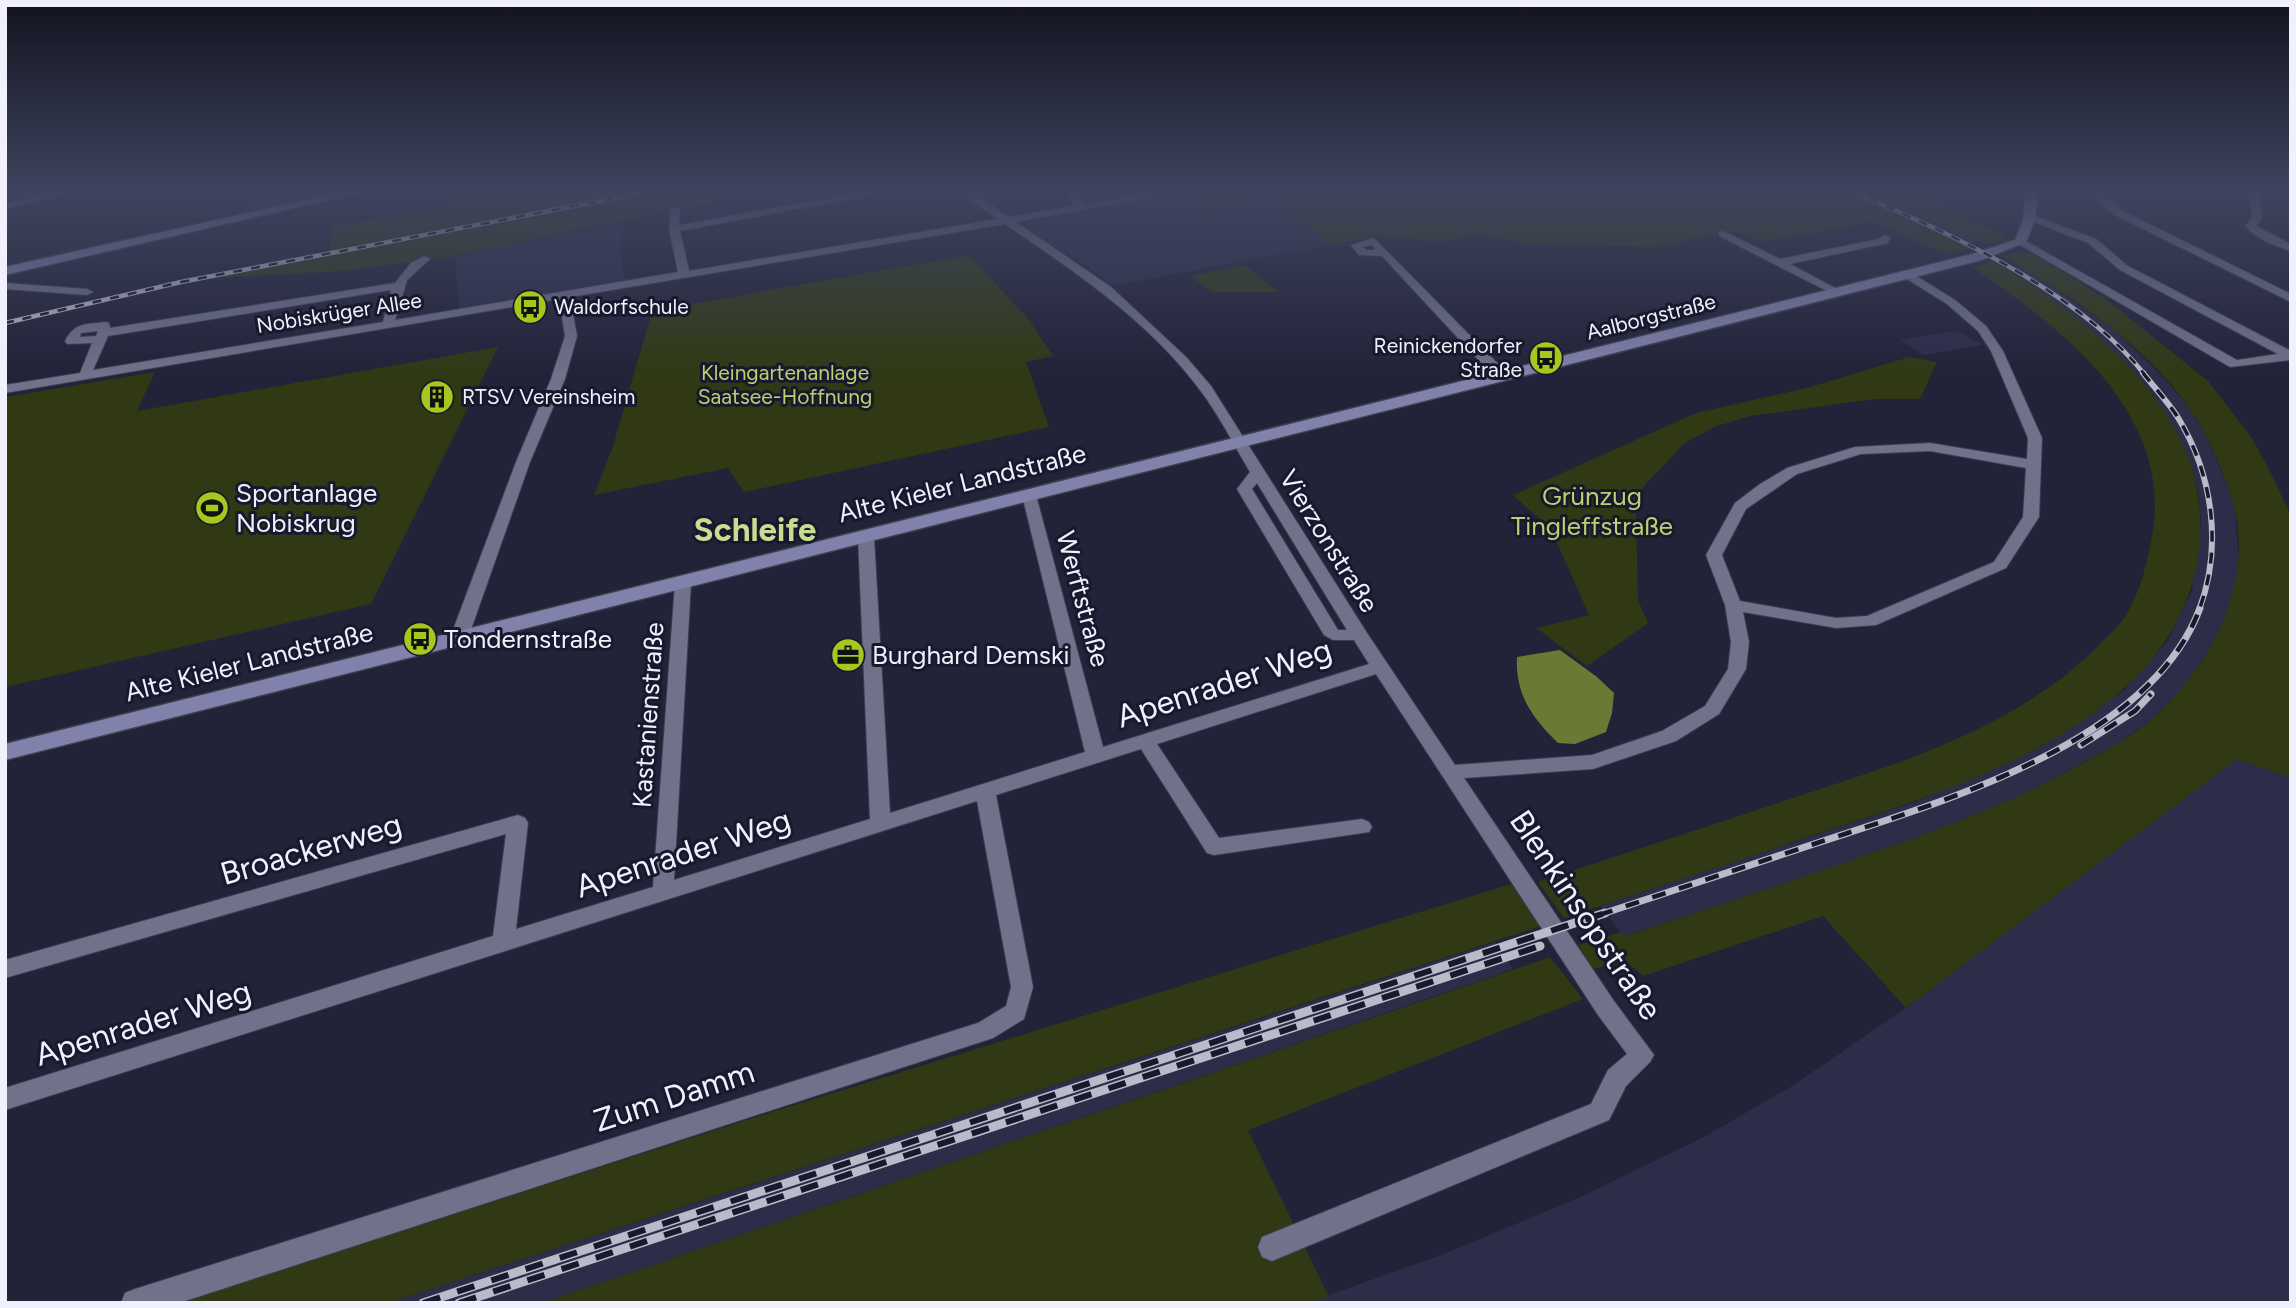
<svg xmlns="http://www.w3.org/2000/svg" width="2296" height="1308" viewBox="0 0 2296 1308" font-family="Figtree,sans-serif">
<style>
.built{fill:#2c2d48}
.green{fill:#303914}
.water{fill:#697a35}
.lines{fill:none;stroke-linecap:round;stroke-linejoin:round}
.street-casing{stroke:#3e3e4f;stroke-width:2}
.secondary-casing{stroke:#3e3e4f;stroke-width:3}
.street{fill:#70718b;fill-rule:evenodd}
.secondary{fill:#8182ac;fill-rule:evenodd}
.rail-far3-casing{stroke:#babbc9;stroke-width:4.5}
.rail-far2-casing{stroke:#babbc9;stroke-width:6}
.rail-far1-casing{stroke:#babbc9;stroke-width:7}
.rail-casing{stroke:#babbc9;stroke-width:9}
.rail-far3{stroke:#18192d;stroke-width:2.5;stroke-dasharray:9;stroke-linecap:butt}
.rail-far2{stroke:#18192d;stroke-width:3.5;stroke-dasharray:11;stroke-linecap:butt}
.rail-far1{stroke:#18192d;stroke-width:4.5;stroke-dasharray:14;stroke-linecap:butt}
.rail{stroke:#18192d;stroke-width:6;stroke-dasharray:18;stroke-linecap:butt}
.labels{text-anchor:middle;stroke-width:6;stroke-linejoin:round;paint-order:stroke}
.far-poi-label{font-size:21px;fill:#f0f1fd;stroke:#18192d;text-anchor:start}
.far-street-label{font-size:21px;fill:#f0f1fd;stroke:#18192d}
.far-park-label{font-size:21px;fill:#b9d171;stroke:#18192d}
.street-label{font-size:26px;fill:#f0f1fd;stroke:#18192d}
.poi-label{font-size:26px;fill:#f0f1fd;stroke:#18192d;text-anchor:start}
.park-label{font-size:26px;fill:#b9d171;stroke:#18192d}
.near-street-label{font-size:32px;fill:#f0f1fd;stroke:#18192d}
.district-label{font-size:33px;font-weight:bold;fill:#c9dd92;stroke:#18192d}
</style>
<rect width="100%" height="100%" fill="#222238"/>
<g class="built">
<path d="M231,192H341L252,211Z"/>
<path d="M1199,192H1270L1330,245L1111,286L1087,266L1054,247L1026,225L1031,221Z"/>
<path d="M1869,201H1889L1979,242L1964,244Z"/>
<path d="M623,222L621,259L625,280L459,309L455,256Z"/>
<path d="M2021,266L2113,329L2165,379L2186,404L2206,435L2234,501L2239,561L2232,604L2209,650L2182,689L2151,720L2119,743L2027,793L1943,828L1799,879L1624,936L1600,906L1915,802L1991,770L2040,747L2123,691L2167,642L2192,591L2201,522L2199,494L2189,462L2170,421L2116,355L2069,312L2004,268Z"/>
<path d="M1957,331L1983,345L1923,355L1900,340Z"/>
<path d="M2237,758L2291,778V1303H1307L1441,1255L1578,1198L1704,1137L1792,1086L1906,1008Z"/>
<path d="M1495,942L1513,969L542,1303H388Z"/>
</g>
<g class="green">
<path d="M535,192H759L455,256L343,271L209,278L328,255L333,226Z"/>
<path d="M1209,192H1232L1248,203L1208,210L1189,196Z"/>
<path d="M1270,192H1909L2009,237L1987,245L1907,209L1898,213L1973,248L1946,254L1872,222L1762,242L1736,232L1705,236L1656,247L1533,244L1473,235L1440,242L1380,236L1330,245Z"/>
<path d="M2022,252L2034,253L2107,300L2208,381L2252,438L2273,477L2291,516V778L2237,759L1906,1008L1823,916L1643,976L1626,961L1593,969L1578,945L1621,932L1625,936C1708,909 1791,882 1874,852C1940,829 2006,805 2068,771C2097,755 2127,741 2152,719C2217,660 2261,570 2227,484C2221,468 2214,451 2206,436C2165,357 2078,299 2002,256Z"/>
<path d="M969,255L1030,321L1053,356L1026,362L1049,427L744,492L728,468L594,495L613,446L652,311Z"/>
<path d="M1992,260C2080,312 2195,403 2200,513C2210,717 1959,787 1805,838C1725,865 1644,891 1564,918L1538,882C1612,858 1686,833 1760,809C1878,769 2009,736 2099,645C2107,636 2119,627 2125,617C2141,591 2148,560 2153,530C2171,412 2060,326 1973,268Z"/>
<path d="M1245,265L1279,292H1212L1191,276Z"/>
<path d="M498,347L371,604L5,687V397L155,372L137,411Z"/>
<path d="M1909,357L1937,362L1920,399H1874L1750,416L1714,427L1685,443L1644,486L1636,515L1638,600L1648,623L1587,666L1536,628L1589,615L1551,529L1513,495L1696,413L1807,388Z"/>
<path d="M1511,884L1541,926L388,1303H178L772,1112Z"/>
<path d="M1550,957L1583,999L1248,1130L1329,1297L1307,1303H542Z"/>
</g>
<path class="water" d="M1560,650L1597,677L1614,693L1612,713L1606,732L1575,744L1558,743C1532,718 1515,694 1517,657Z"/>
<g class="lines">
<g class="street-casing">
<g id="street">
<path d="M56,192H77L5,209V203Z"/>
<path d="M863,192H887L680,231L689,271L997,219L960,192H972L1009,217L1074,206L1067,192H1077L1083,205L1156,192H1181L1016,222L1111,287L1186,357L1211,386L1367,633L1455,765L1592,755L1662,731L1705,706L1728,669L1731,642L1725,605L1706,555L1735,503L1760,484L1787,468L1855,447L1930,443L2027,459L2028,438L1991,351L1978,331L1947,304L1902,276V272H1910L1955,300L1986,326L2003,351L2042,438L2039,517L2006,568L1876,625L1836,628L1743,612L1749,642L1746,669L1719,714L1676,741L1593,769L1464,778L1614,1001L1654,1055L1650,1062L1626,1086L1609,1120L1272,1261L1262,1257L1258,1247L1262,1237L1591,1104L1608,1070L1627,1054L1598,1015L1376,674L1157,744L1219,838L1362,819L1369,822L1372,827L1369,832L1214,855L1207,853L1141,749L996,795L1033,987L1024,1019L993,1038L179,1303H121L125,1293L135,1289L978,1023L1006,1006L1011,987L977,801L5,1110V1088L493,936L506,834L5,978V960L518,815L525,818L528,823L516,929L653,887L675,583L677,580H689L691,583L674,880L870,819L858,537L860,534L866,532L874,537L890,813L1085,752L1022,495L1024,492L1029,491L1036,495L1103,747L1369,664L1354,640H1333L1324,635L1237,489L1250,472C1234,445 1219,415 1200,390C1148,320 1075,272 1005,224L570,297L577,336L565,379L530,462L468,638L459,643L450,638L516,462L551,379L565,336L559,299L5,393V385L80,373L92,343L67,344L65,341C75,322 85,325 105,322L109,323L110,328L395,283L411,263L424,256L430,259L407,280L395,320L678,272L669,229L671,207L680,209L679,225ZM391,290L383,322L93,370L108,336ZM98,331L96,336L80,337L81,333ZM1930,451L2026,468L2023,517L1994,562L1867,616L1836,618L1740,601L1722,555L1746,509L1797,474L1861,454ZM1257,483L1347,630H1338L1252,489Z"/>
<path d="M2087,192H2099L2123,211L2291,294V302L2115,215Z"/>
<path d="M2249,192H2259L2262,218L2256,226L2291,244V251C2275,246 2256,239 2245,226L2252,218Z"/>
<path d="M2030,214L2096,239L2128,266L2291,351V360L2230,367L2015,242L2024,240L2237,360L2278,354L2120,270L2088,243L2026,219L2025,217Z"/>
<path d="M1723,231L1780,259L1879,239L1885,235L1890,238L1888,243L1790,264L1839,290L1841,292L1835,295L1719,236V232Z"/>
<path d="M1374,238L1495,361L1510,372V378H1500L1485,367L1382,256L1359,255L1351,245ZM1372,245L1376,250H1366L1363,247Z"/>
<path d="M5,283L87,289L93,292L87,295L5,289Z"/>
</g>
</g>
<g class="secondary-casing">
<g id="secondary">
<path d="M341,192H364L5,275V267Z"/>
<path d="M2026,192H2038L2035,220L2026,242L1982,260L5,760V744L1972,254L2015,240L2023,220Z"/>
</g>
</g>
<use href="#street" class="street"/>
<use href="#secondary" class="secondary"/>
<g class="rail-far3-casing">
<g id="rail-far3">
<path d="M1853,192C1948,232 2080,292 2145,375"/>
<path d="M5,323L181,282L647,192"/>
</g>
</g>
<g class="rail-far2-casing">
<path id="rail-far2" d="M2143,373C2154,387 2167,401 2177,416C2213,474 2223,547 2199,610"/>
</g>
<g class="rail-far1-casing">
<g id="rail-far1">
<path d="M2081,745L2135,711L2151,694"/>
<path d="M1599,915C1672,891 1744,867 1817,843C1941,802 2150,743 2200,608"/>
</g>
</g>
<g class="rail-casing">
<g id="rail">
<path d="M423,1303L1605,913"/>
<path d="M459,1303L1540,946"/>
</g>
</g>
<use href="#rail-far3" class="rail-far3"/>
<use href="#rail-far2" class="rail-far2"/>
<use href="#rail-far1" class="rail-far1"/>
<use href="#rail" class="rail"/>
</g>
<linearGradient id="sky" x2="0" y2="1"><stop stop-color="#13131f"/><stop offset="0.51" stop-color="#3e445e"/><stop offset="1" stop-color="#3e445e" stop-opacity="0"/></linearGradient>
<rect width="2296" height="375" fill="url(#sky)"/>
<defs>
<g id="bus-disc" transform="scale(1.75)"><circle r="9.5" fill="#a8c71e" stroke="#18192d"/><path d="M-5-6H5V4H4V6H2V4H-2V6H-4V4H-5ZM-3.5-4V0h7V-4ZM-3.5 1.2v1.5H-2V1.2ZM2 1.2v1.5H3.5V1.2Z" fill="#111"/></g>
<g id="building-disc" transform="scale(1.75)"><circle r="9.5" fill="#a8c71e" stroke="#18192d"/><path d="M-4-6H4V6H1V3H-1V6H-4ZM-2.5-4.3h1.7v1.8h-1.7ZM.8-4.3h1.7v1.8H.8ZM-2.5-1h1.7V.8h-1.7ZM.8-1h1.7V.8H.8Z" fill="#111"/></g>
<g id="stadium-disc" transform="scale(1.75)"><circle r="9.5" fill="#a8c71e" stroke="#18192d"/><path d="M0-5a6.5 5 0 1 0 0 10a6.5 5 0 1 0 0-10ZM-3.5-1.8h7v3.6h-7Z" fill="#111"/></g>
<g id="office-disc" transform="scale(1.75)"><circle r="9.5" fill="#a8c71e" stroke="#18192d"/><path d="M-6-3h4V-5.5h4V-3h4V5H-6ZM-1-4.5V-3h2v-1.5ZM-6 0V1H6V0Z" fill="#111"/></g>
</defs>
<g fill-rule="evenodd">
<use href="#bus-disc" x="530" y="307"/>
<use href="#bus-disc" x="1546" y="358"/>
<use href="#building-disc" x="437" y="397"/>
<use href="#stadium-disc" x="212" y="508"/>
<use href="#bus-disc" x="420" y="639"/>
<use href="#office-disc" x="848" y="655"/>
</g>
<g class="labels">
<g class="far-poi-label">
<text x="554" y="314">Waldorfschule</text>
<text x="1522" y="353" text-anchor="end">Reinickendorfer<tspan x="1522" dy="24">Straße</tspan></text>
<text x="462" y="404">RTSV Vereinsheim</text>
</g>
<g class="far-street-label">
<text transform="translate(339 313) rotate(-9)" y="7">Nobiskrüger Allee</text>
<text transform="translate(1651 317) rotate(-14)" y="7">Aalborgstraße</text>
</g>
<g class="far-park-label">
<text x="785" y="380">Kleingartenanlage<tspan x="785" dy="24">Saatsee-Hoffnung</tspan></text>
</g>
<g class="street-label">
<text transform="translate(962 483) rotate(-14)" y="9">Alte Kieler Landstraße</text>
<text transform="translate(1329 541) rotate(58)" y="9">Vierzonstraße</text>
<text transform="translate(1083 599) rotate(75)" y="9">Werftstraße</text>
<text transform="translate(249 662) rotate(-14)" y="9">Alte Kieler Landstraße</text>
<text transform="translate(648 715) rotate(-86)" y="9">Kastanienstraße</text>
</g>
<g class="poi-label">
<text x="236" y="502">Sportanlage<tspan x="236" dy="30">Nobiskrug</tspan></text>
<text x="444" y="648">Tondernstraße</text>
<text x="872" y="664">Burghard Demski</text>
</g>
<g class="park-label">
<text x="1592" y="505">Grünzug<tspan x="1592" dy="30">Tingleffstraße</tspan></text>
</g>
<g class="near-street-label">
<text transform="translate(1224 683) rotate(-18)" y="11">Apenrader Weg</text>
<text transform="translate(311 849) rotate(-16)" y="11">Broackerweg</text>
<text transform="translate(683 853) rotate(-18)" y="11">Apenrader Weg</text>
<text transform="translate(1586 915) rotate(56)" y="11">Blenkinsopstraße</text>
<text transform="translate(143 1023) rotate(-17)" y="11">Apenrader Weg</text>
<text transform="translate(674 1096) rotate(-18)" y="11">Zum Damm</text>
</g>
<g class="district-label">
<text x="755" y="541">Schleife</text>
</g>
</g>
<rect width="2296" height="1308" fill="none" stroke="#f0f1fd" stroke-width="14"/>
</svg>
